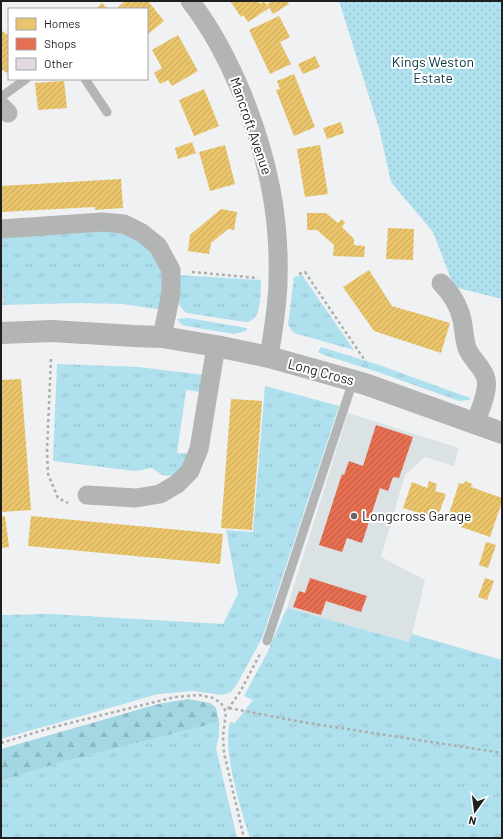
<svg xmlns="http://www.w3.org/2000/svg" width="503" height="839" viewBox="0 0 503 839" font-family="Barlow,sans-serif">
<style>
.built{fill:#dae2e4}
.grass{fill:url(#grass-tufts)}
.forest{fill:url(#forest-firs)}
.park{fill:url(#park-dots)}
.homes{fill:url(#homes-hatch)}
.shops{fill:url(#shops-hatch)}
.building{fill:url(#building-hatch)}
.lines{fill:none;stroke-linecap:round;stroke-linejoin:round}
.path{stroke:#aeaeae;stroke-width:2.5;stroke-dasharray:3 3;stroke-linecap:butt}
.service{stroke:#b3b4b4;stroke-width:9}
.minor{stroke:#b3b4b4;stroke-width:19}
.tertiary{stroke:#b3b4b4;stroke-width:22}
.poi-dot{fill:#67686a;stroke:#fff;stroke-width:1.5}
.labels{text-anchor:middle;stroke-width:4;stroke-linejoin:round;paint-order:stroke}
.park-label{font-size:14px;fill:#0b3741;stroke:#fff}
.street-label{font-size:14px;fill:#1e1f20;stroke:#fff}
.poi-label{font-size:14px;fill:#1e1f20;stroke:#fff;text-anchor:start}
</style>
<defs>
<pattern id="grass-tufts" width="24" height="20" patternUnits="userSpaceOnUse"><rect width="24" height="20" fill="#afe0ed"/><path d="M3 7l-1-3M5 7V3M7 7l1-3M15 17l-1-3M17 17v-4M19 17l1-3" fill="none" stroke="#96c0cb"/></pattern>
<pattern id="forest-firs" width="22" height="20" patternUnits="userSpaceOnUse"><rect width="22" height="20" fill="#a4d7e4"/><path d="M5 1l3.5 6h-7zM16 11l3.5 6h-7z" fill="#8db8c3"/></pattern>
<pattern id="park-dots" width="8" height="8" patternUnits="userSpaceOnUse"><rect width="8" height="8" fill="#afe0ed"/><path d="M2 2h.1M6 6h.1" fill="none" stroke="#96c0cb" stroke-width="1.8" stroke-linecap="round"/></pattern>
<pattern id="homes-hatch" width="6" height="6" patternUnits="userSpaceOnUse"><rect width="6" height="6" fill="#e9c46a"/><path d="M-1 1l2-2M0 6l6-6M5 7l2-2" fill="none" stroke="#c7a85c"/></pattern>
<pattern id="shops-hatch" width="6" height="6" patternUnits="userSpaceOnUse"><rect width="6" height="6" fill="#e76f51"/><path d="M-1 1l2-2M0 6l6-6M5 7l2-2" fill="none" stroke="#bb5b43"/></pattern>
<pattern id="building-hatch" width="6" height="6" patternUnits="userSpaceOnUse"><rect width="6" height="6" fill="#e3d8e0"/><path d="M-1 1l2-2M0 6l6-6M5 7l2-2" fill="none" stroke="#c2b9c0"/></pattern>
</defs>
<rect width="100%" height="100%" fill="#eff1f2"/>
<path class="built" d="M348,413L459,448L454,466L425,457L405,475L381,557L425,580L410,642L287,608Z"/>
<g class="grass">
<path d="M110,229L143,241L163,269V310L123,304L80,303L1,305V236Z"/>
<path d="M177,275L261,280C260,293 263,322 245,322L187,313C173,304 177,290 177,275Z"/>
<path d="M302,275L354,350L294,333L288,325L294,277Z"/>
<path d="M188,318L247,328L246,331L234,334L186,326L182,325L177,319Z"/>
<path d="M321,347L379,365L470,398V400L459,401L378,372L324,355L318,352Z"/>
<path d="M57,364L138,367L205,375L201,392L186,390L177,453L191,454L189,462L172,476L162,475L152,468L135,471L53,461Z"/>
<path d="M265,386L339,406L262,638L237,684L231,692L222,695L194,691L158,694L1,739V615L50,614L223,624L238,594L226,530L253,532Z"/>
<path d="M287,608L409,642L412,634L502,660V838H250C241,810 222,750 230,722L235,723L253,700L244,696L267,653Z"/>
<path d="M219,722V736L216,748L237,838H1V781L55,764Z"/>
</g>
<path class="forest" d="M188,699L210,703L216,708L219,722L55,764L1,781V749L158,704Z"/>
<path class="park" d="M339,1H502V299L454,287L433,232L391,182L379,128Z"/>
<g class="homes">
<path d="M126,1H148L164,21L147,35V9H120L118,7Z"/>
<path d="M230,1H258L260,4L264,1L269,8L248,22L243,15L241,17Z"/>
<path d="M272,1H287L289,4L273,14L267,4Z"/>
<path d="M102,3L108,9H96Z"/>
<path d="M279,16L290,37L280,42L291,64L270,74L249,30Z"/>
<path d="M1,30L9,36V70L7,73L1,69Z"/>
<path d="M178,35L198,71L172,86L168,80L160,84L154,73L162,68L152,50Z"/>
<path d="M315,56L320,67L303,74L298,64Z"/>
<path d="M294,74L315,127L294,136L276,90L280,89L277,81Z"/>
<path d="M64,81L67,108L38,110L35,83Z"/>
<path d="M204,89L219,126L194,136L179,100Z"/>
<path d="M341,122L344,133L327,139L323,128Z"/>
<path d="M192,142L196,153L178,159L175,148Z"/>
<path d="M225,145L235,184L210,191L199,152Z"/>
<path d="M320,145L328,194L305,197L297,149Z"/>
<path d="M121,179L123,208L95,210V207L1,212V186Z"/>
<path d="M221,209L237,212L234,230L228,229L211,243L209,254L188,251L190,235Z"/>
<path d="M307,213H326L338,223L342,219L345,223L342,227L354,239V245L365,246L364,257L333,256L334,245L317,230H307Z"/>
<path d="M388,228L414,229L413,260L386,259Z"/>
<path d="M369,270L392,306L450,323L441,353L374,331L343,287Z"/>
<path d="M21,379L31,510L1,512V380Z"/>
<path d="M231,399L262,401L252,530L221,528Z"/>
<path d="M429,481L437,484L435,491L446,494L437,519L403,508L412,482L427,488Z"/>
<path d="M465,481L472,484L471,487L502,498V502L490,537L461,527L464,519L449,514L459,483L464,484Z"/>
<path d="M5,516L9,547L1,548V517Z"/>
<path d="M31,516L223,534L220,564L28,546Z"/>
<path d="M486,542L496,545L488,568L479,565Z"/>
<path d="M485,578L494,581L487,600L478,597Z"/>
</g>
<g class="shops">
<path d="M376,425L413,437L399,478L393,477L388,491L380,488L362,543L347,538L342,552L319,545L342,474L344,475L349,461L363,466Z"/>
<path d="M310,578L367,596L361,612L326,601L321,615L293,607L299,591L305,593Z"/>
</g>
<path class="building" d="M1,275H2L4,303H1Z"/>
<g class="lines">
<g class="path">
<path d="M192,272L258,278"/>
<path d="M299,274L305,272L366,362"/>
<path d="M51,359L47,450L48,474L58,498L68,503"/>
<path d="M229,708L302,722L502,753"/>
<path d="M228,709L240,692L260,654"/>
<path d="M1,743L50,728L175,697L199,695L213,698L221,703L226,712L223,736L224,753L244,838"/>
</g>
<g class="service">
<path d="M85,79L107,112"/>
<path d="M1,97L26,79"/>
<path d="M267,641L353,381"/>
</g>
<g class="minor">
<path d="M190,1C213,30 229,62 243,96C267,156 280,214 278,279C278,305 273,331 269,357"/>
<path d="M1,106L8,113"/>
<path d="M1,229L102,222L124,224L142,233L158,246L171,270V293L162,337"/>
<path d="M441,283C451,293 459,306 462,320C464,329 464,339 467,348C471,359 484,368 486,379C489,391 479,412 475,424"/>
<path d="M87,495L136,498L160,494L177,484L190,471L199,449L216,346"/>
</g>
<path class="tertiary" d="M1,333L52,331L134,336L162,337L216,346L269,357L365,384L502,433"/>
</g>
<circle class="poi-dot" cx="354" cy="516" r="4"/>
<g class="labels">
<g class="park-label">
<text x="433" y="67">Kings Weston<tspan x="433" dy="16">Estate</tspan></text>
</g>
<g class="street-label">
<text transform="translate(251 126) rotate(71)" y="5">Mancroft Avenue</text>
<text transform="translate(321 372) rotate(15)" y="5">Long Cross</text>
</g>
<g class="poi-label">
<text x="362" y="521">Longcross Garage</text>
</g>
</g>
<rect width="503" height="839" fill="none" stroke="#1e1f20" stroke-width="4"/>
<rect x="8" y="8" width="140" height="72" fill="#ffffff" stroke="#a5a5a6"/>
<rect x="16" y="18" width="20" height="12" fill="#e9c46a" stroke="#a5a5a6"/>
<text x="44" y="28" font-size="12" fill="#1e1f20">Homes</text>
<rect x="16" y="38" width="20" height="12" fill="#e76f51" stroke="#a5a5a6"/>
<text x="44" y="48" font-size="12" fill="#1e1f20">Shops</text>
<rect x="16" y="58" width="20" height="12" fill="#e3d8e0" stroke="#a5a5a6"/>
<text x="44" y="68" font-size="12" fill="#1e1f20">Other</text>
<g transform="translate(475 811) rotate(194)" stroke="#ffffff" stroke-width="3" paint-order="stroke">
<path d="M0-3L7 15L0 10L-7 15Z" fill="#1e1f20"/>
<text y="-6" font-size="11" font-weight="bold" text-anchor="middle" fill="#1e1f20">N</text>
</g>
</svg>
